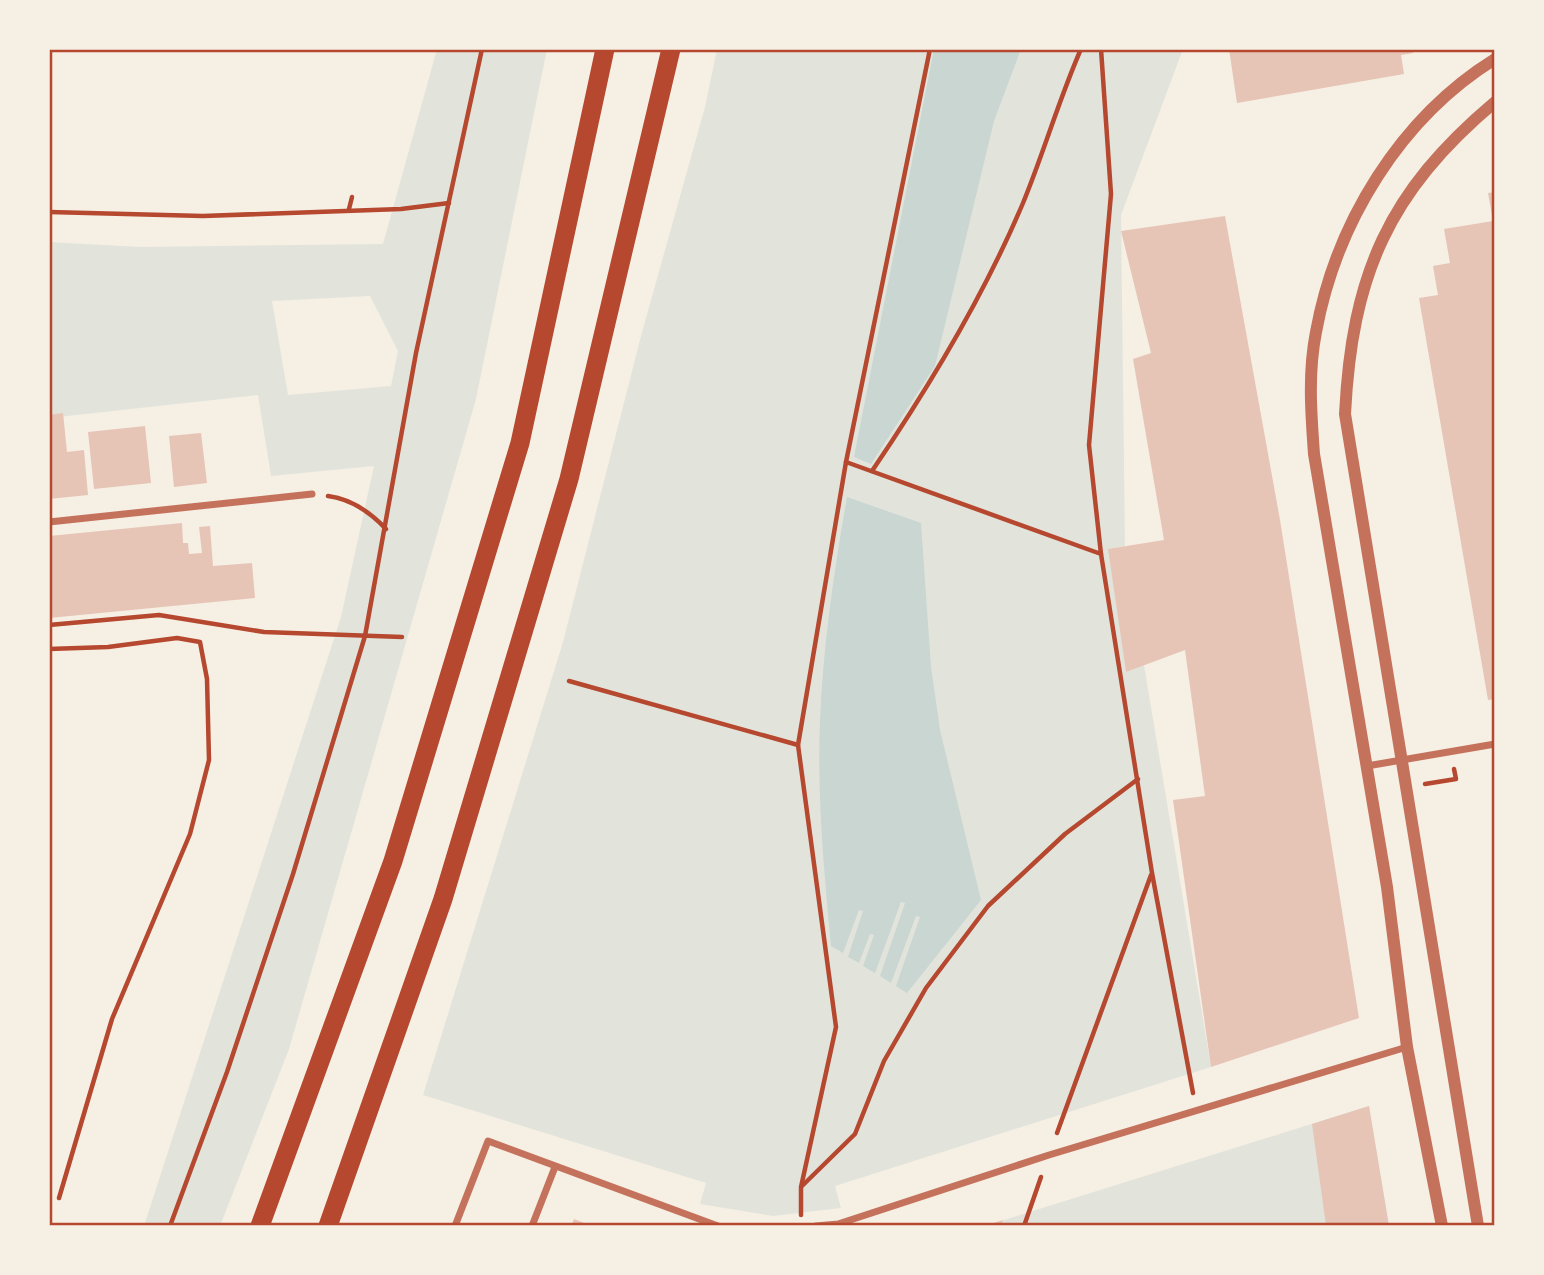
<svg xmlns="http://www.w3.org/2000/svg" width="1544" height="1275" viewBox="0 0 1544 1275" font-family="'Titillium Web',sans-serif">
<style>
.green{fill:#e2e4dc;fill-rule:evenodd}
.water{fill:#c9d6d2}
.building{fill:#e6c5b7}
.lines{fill:none;stroke-linecap:round;stroke-linejoin:round}
.path{stroke:#b5482f;stroke-width:4.5}
.minor{stroke:#c5725c;stroke-width:7}
.tertiary{stroke:#c5725c;stroke-width:12}
.trunk{stroke:#b5482f;stroke-width:19}
.neatline{fill:none;stroke:#b5482f;stroke-width:2.5}
</style>
<rect width="100%" height="100%" fill="#f6efe4"/>
<g class="green">
<path d="M437,49H547L476,399L289,1049L220,1226H144L341,617L374,466L271,476L258,395L49,418V242L140,247L383,244ZM370,296L398,351L391,386L288,395L272,301Z"/>
<path d="M717,49H1183L1121,215L1125,546L1109,549L1126,672L1144,665L1211,1067L835,1186L841,1208L773,1216L700,1204L706,1183L423,1095L563,642L641,336L705,107Z"/>
<path d="M1369,1106L1389,1226H985Z"/>
</g>
<g class="water">
<path d="M934,49H1021L994,121L935,366L871,464L854,457Z"/>
<path d="M847,497L921,523L931,667L940,730L981,900L907,993L896,986L920,917L916,916L891,983L880,976L905,903L901,902L875,973L863,966L874,935L870,934L859,963L848,957L863,911L859,910L843,953L831,946C824,871 817,796 820,721C823,646 834,571 847,497Z"/>
</g>
<g class="building">
<path d="M1229,49H1412L1413,53L1401,55L1404,74L1237,103Z"/>
<path d="M1495,192V699L1488,700L1419,298L1438,295L1433,266L1450,263L1444,229L1493,221L1488,193Z"/>
<path d="M1225,216L1280,520L1359,1018L1211,1067L1173,800L1205,796L1185,650L1126,672L1108,549L1164,540L1133,359L1151,353L1121,231Z"/>
<path d="M63,413L67,452L84,450L88,495L49,499V415Z"/>
<path d="M145,426L151,483L94,489L88,432Z"/>
<path d="M201,433L207,483L174,487L169,436Z"/>
<path d="M182,523L183,543H188L189,554L202,553L199,527L210,526L213,566L252,563L255,598L49,618V536Z"/>
<path d="M1369,1106L1389,1226H1326L1312,1124Z"/>
<path d="M574,1219L592,1226H571Z"/>
<path d="M1003,1220L1001,1226H987V1225Z"/>
</g>
<g class="lines">
<g class="path">
<path d="M349,209L352,197"/>
<path d="M49,212L203,216L401,209L449,203"/>
<path d="M846,462L1101,554L1089,445L1111,194L1101,49"/>
<path d="M872,471C929,387 983,298 1023,203C1044,152 1059,99 1081,49"/>
<path d="M328,496C352,499 370,512 386,529"/>
<path d="M1101,554L1152,873L1193,1093"/>
<path d="M49,625L159,615L264,632L402,637"/>
<path d="M49,649L108,647L177,638L200,642L207,679L209,760L190,834L112,1019L59,1198"/>
<path d="M569,681L798,745L836,1027L801,1187V1215"/>
<path d="M798,745L846,462L930,49"/>
<path d="M1425,784L1456,779L1454,769"/>
<path d="M1057,1133L1151,875"/>
<path d="M802,1186L855,1134L884,1061L926,988L988,906L1065,834L1138,779"/>
<path d="M170,1226L227,1072L293,874L365,636L416,353L482,49"/>
<path d="M1024,1226L1041,1177"/>
</g>
<g class="minor">
<path d="M49,522L312,494"/>
<path d="M1367,766L1495,744"/>
<path d="M455,1226L488,1141L718,1226"/>
<path d="M532,1226L555,1167"/>
<path d="M816,1226L838,1224L1049,1155L1407,1047"/>
</g>
<g class="tertiary">
<path d="M1442,1226L1407,1047L1387,887L1314,454C1311,413 1308,372 1316,332C1336,223 1400,118 1495,59"/>
<path d="M1478,1226L1345,414C1352,275 1388,192 1495,102"/>
</g>
<g class="trunk">
<path d="M260,1226L393,861L520,443L605,49"/>
<path d="M328,1226L443,899L569,479L671,49"/>
</g>
</g>
<rect width="1544" height="1275" fill="none" stroke="#f6efe4" stroke-width="102"/>
<rect x="51" y="51" width="1442" height="1173" class="neatline"/>
</svg>
